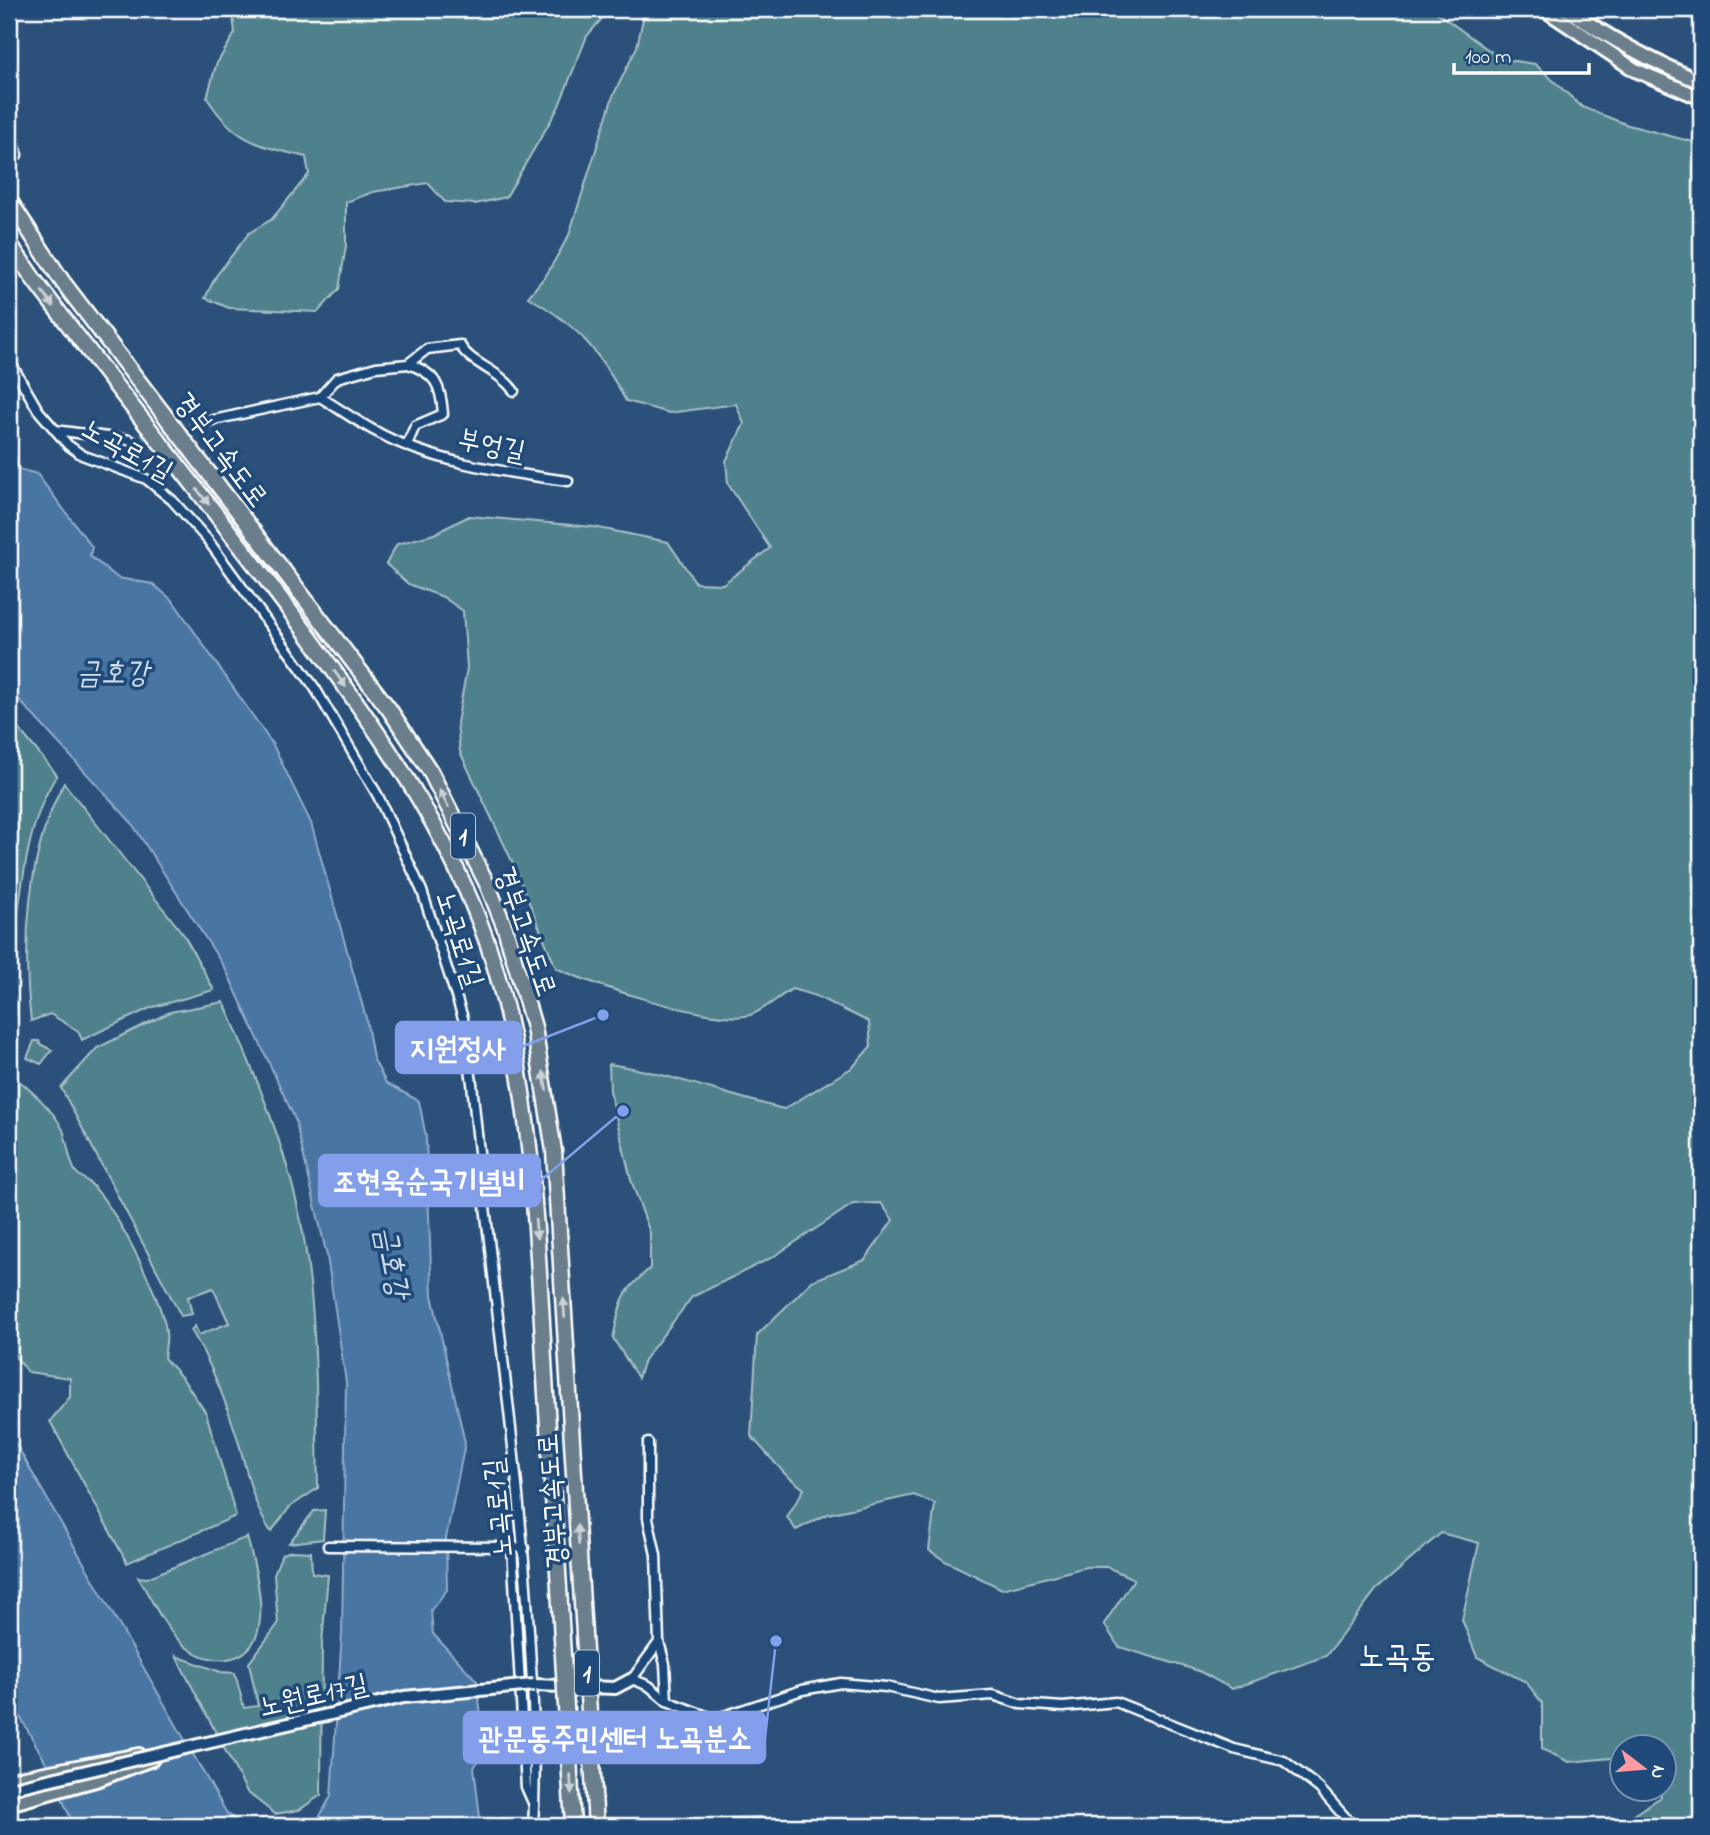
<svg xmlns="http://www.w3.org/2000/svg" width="1710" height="1835" viewBox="0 0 1710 1835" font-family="'Indie Flower','Poor Story',sans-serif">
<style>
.green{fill:#50818c;stroke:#a8c0c6;stroke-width:2}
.water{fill:#4874a3;stroke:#91acc8;stroke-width:2}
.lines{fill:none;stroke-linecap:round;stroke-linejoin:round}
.minor-tunnel{stroke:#4b6b8e;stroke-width:8;stroke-dasharray:8 4;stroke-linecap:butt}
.minor-casing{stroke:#fff;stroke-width:13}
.secondary-casing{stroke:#fff;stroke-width:16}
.primary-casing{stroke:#fff;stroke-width:18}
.trunk-casing{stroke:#fff;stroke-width:18}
.motorway-casing{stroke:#fff;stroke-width:19}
.minor{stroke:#1f4a7a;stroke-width:8}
.secondary{stroke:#1f4a7a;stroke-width:10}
.primary{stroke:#6b7e8b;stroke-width:12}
.trunk{stroke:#6b7e8b;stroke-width:12}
.motorway{stroke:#6b7e8b;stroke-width:14}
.secondary-bridge-casing{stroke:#fff;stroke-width:16;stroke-linecap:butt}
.motorway-bridge-casing{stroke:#fff;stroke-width:19;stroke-linecap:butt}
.secondary-bridge{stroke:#1f4a7a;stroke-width:10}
.motorway-bridge{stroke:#6b7e8b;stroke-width:14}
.oneway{fill:#cbd2d6}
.labels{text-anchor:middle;stroke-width:7;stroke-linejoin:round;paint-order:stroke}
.shield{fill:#1f4a7a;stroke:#bcc9d7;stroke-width:2}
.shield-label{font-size:26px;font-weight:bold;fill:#fff}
.street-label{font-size:28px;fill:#fff;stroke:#1f4a7a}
.water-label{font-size:30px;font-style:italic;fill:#d1dce8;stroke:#1f4a7a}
.quarter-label{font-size:32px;fill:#fff;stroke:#1f4a7a}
.leader{fill:none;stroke:#839eea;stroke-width:2.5}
.callout-dot{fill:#839eea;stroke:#1f4a7a;stroke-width:2.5}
.callout{fill:#839eea;stroke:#839eea;stroke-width:2.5}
.callout-label{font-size:30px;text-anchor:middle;font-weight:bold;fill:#fff}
</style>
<rect width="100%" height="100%" fill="#2b517a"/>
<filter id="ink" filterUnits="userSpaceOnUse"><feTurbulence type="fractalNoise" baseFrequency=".0143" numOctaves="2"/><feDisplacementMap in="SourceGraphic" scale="14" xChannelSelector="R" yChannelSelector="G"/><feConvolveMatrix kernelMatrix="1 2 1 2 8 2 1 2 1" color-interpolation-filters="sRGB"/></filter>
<g filter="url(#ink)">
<g class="green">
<path d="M232,9H610L587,36L558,108L506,197L475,204L445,202L428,183L373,192L346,202V246L339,289L318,312L229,308L205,298L216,276L249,233L272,219L309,174L306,157C257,145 235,142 207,98L216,65L235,33Z"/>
<path d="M645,9H1432L1501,59L1535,64L1582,107L1628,125L1701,144V1826H1620L1619,1824L1661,1797L1660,1790H1664V1748H1622V1757L1569,1762L1542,1749V1703L1526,1682L1477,1657L1462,1620L1479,1543L1441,1533L1376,1590L1326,1656L1232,1689L1199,1671L1119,1647L1104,1624L1134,1579L1107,1567H1086L1002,1589L945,1561L929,1550L935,1504L914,1495L828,1514L796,1530L787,1517L804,1489L785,1474L751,1436L757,1335L812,1281L865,1260L893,1220L881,1203L853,1204L773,1257L692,1297L644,1360L638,1378L613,1338C622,1298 619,1296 650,1268V1233L631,1180L610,1091L609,1064C669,1073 725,1095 784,1109L853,1067L871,1046L869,1022L816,996L792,989C779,996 760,1014 746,1016C706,1022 594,985 556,968L512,861L460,752L457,723L467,668L463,611L443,597L408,584L386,564L397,544L434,534L469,516L594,527L668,542L696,583L723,584L770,548L728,484L726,461L744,424L736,404L669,413L626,401C598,350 579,326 528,297L547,274L569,235L613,96L637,47Z"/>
<path d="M9,717L57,775C24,826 22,895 12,954L9,948Z"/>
<path d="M64,783L184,935L214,990L150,1008L82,1040L78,1031L50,1014L31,1021C22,945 27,851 64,783Z"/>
<path d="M9,985L17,1005L16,1016L9,1022Z"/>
<path d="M224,1002C254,1072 284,1142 300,1217C318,1306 316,1398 318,1488L290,1507L271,1532C253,1506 247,1471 238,1440C226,1402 212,1364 191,1330L195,1326L199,1335L229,1323L213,1288L188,1297L192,1314L181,1316L61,1088L97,1048L170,1012Z"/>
<path d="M34,1041H39L40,1044L52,1050L41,1064L27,1058Z"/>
<path d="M9,1073C27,1086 54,1110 63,1130C68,1143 68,1157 75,1171C79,1177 86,1179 91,1184C117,1210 154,1285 164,1321C168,1333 166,1345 164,1358L183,1379L206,1413L236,1516L127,1563L50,1421L70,1397V1378L28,1372L9,1349Z"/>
<path d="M325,1510L323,1539L289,1543L314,1511Z"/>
<path d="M247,1537C256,1571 280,1650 228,1659C217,1661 201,1657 192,1651C167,1636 153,1601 138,1577L147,1578Z"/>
<path d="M292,1551L311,1552L312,1573L328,1575L322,1643L321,1795L299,1810L275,1814L247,1792L176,1656L221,1672L235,1673L244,1708L258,1706L249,1663L278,1624L274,1574L282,1554Z"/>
<path d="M760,1817L781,1826H703L725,1818Z"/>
</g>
<g class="water">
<path d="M9,451L15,455L18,469L37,474L92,547L90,556L118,578L153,584L173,601L273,745L311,823L366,1018L373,1058L386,1083L419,1101L426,1137L432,1295L465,1443L446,1538L447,1590L431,1610L433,1634L477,1681L485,1753L474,1767L481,1826H307L319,1818L331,1796L342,1634L346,1382L327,1256L295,1119L226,970L131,822L9,689Z"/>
<path d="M9,1432L226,1812L243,1826H74L49,1768L9,1697Z"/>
</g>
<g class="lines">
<path class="minor-tunnel" d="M130,440L204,422"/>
<g class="minor-casing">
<g id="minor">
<path d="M1684,9L1701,17"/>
<path d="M9,123L17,155"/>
<path d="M9,360L38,410L68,445L82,455L146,479L172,500L207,539L315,688L378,796L422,891L463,1018L472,1083C489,1266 518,1447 529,1631C533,1697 537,1760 533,1826"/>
<path d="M320,397C338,408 356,421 375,431C433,463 504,472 568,481"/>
<path d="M204,422L320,397L337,378L376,367L408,364L427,349L460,345C470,364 498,369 514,391"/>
<path d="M55,430L130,440"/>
<path d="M407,445L415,426L443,414C441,386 436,373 408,364"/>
<path d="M648,1443V1518L656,1555L659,1642L632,1679L649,1686L667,1701L715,1719L802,1690L841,1683L886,1687L939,1699L993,1695L1020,1704L1063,1707L1116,1702L1234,1749L1284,1761L1319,1788L1353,1826"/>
<path d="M328,1546L512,1547"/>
<path d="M524,1548L512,1547L526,1787L534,1805"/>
<path d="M659,1642L665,1664L667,1701"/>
</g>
</g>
<g class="secondary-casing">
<path id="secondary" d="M534,1685L615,1688L632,1679"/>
</g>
<g class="primary-casing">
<g id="primary">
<path d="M1544,9L1635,70L1701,98"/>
<path d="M1567,9C1610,39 1653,62 1701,82"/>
</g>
</g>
<g class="trunk-casing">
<g id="trunk">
<path d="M9,1780L139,1755"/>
<path d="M9,1804L99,1779L152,1759"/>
</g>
</g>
<g class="motorway-casing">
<g id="motorway">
<path d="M9,200L62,281L389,709L430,771L488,886L505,928L534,1027L554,1151L582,1603"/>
<path d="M9,243L35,281C123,397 215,510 302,627C375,726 447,827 488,945C530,1071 535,1207 543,1339C547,1428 555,1516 560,1605"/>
<path d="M568,1741L573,1826"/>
<path d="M591,1743L596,1826"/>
</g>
</g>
<use href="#minor" class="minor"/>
<use href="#secondary" class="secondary"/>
<use href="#primary" class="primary"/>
<use href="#trunk" class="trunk"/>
<use href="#motorway" class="motorway"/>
<g class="secondary-bridge-casing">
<path id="secondary-bridge" d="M9,1789L404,1697L534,1685"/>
</g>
<g class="motorway-bridge-casing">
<g id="motorway-bridge">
<path d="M582,1603L591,1743"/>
<path d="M560,1605L568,1741"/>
</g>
</g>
<use href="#secondary-bridge" class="secondary-bridge"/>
<use href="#motorway-bridge" class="motorway-bridge"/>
</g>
<defs><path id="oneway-solid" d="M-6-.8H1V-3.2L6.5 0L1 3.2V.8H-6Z" transform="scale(1.75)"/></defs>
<g class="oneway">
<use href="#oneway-solid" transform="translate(48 299) rotate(53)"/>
<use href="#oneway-solid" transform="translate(203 497) rotate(52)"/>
<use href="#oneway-solid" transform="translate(340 679) rotate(54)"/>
<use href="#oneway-solid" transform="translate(444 799) rotate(-117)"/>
<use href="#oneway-solid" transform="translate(545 1081) rotate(-99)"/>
<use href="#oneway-solid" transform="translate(536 1229) rotate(85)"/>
<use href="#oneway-solid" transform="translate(564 1308) rotate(-94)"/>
<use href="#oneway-solid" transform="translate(578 1535) rotate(-94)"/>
<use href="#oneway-solid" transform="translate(571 1784) rotate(87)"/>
</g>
</g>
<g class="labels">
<g class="shield">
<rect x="451" y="813.5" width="24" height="45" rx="5"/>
<rect x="575" y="1650.5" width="24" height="45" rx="5"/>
</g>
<g class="shield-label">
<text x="463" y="845">1</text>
<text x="587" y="1682">1</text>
</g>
<g class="street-label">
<text transform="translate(492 444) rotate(12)" y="10">부엉길</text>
<text transform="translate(128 449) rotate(29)" y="10">노곡로1길</text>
<text transform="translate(222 449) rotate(53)" y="10">경부고속도로</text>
<text transform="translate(527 931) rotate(71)" y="10">경부고속도로</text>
<text transform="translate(461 939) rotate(72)" y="10">노곡로1길</text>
<text transform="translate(551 1501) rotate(-94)" y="10">경부고속도로</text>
<text transform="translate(497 1508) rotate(-96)" y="10">노곡로1길</text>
<text transform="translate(313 1694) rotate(-13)" y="10">노원로17길</text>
</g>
<g class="water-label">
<text x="113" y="682">금호강</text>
<text transform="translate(393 1262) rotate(79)" y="10">금호강</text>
</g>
<g class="quarter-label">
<text x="1397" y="1666">노곡동</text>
</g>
</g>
<path class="leader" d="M603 1015L521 1047M623 1111L540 1181M776 1641L765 1738"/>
<g class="callout-dot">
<circle cx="603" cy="1015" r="7"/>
<circle cx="623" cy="1111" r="7"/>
<circle cx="776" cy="1641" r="7"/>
</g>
<g class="callout">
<rect x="396" y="1022" width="125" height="51" rx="7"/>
<rect x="319" y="1155" width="221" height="51" rx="7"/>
<rect x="464" y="1712" width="301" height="51" rx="7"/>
</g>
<g class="callout-label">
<text x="458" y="1058">지원정사</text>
<text x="429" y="1191">조현욱순국기념비</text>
<text x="615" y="1748">관문동주민센터 노곡분소</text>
</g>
<rect width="1710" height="1835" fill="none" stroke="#1f4a7a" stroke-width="35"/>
<rect x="18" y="18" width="1675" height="1800" fill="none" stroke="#fff" stroke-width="2.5" filter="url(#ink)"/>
<g transform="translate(1643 1768) rotate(106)"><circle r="33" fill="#1f4a7a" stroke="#7992af" stroke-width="2"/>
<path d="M0-5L12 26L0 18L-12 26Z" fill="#ff9aa2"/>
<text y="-10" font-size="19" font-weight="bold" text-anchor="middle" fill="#ffffff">N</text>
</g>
<path d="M1454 63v10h135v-10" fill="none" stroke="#ffffff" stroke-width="3.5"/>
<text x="1465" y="63" font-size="21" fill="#ffffff" stroke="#1f4a7a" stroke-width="5" paint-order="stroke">100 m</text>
</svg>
